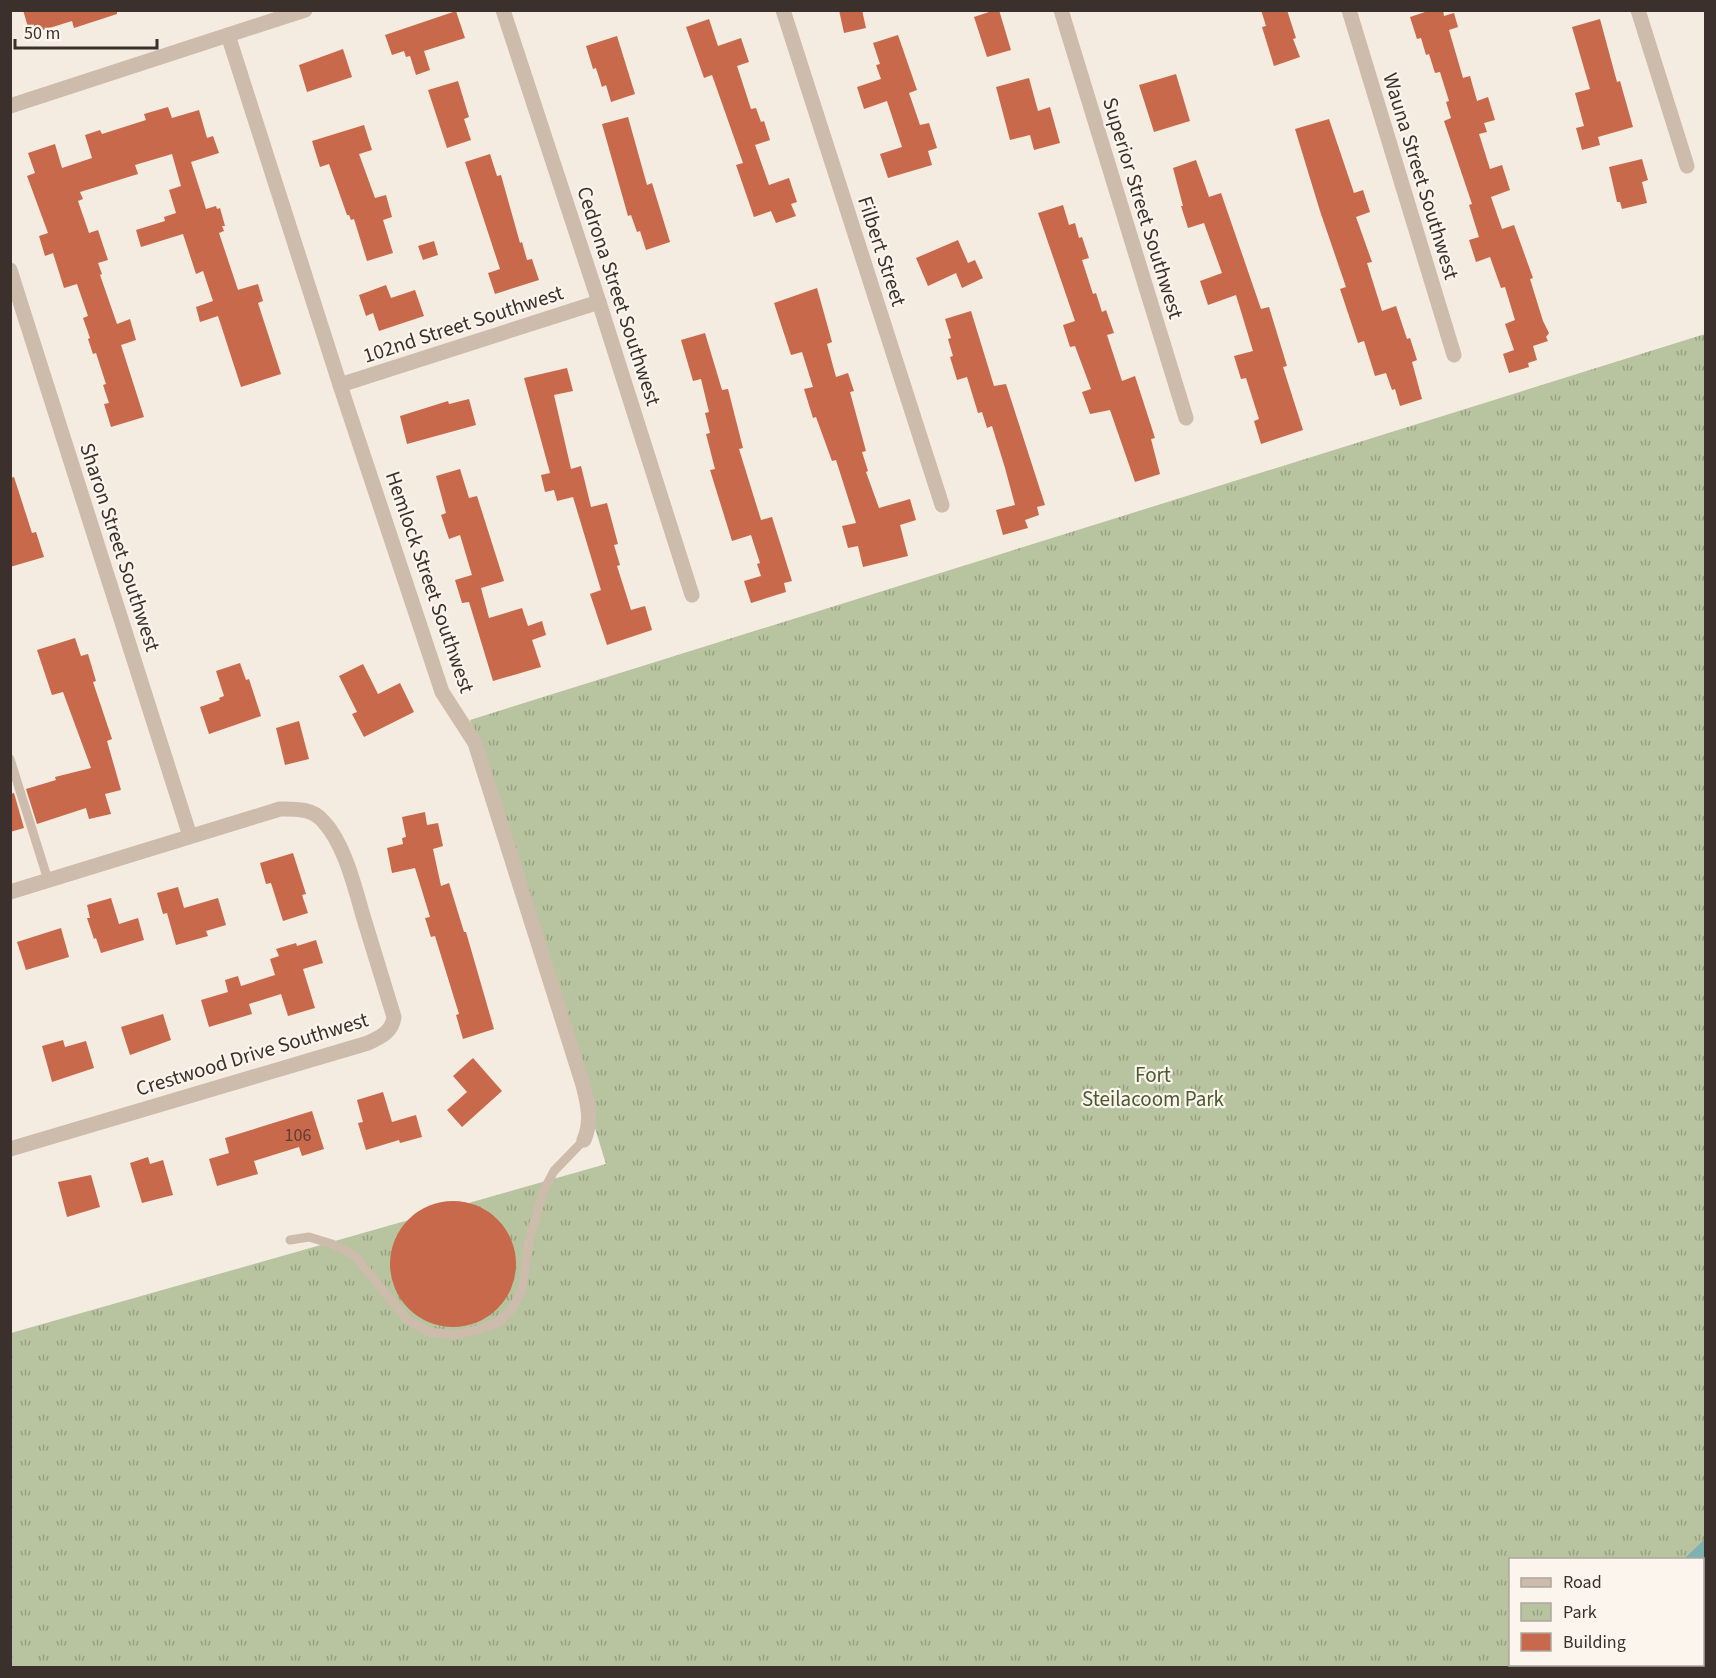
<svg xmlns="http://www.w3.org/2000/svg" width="1716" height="1678" viewBox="0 0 1716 1678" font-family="'Source Sans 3',sans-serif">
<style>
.park{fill:url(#park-tufts);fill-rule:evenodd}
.water{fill:#7fb0b2}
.building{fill:#c8694b}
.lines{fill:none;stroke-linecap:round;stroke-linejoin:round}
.service{stroke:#cdbbac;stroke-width:9}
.minor{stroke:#cdbbac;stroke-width:15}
.tertiary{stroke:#cdbbac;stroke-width:15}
.labels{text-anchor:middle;stroke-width:4.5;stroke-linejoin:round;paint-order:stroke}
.number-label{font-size:18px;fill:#5e3e33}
.street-label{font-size:21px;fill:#3b302b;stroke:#fbf5ee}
.park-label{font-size:21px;fill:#4a5a2e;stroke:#fbf5ee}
</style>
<defs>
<pattern id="park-tufts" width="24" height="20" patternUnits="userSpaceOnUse" patternTransform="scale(1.5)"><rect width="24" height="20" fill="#b8c4a0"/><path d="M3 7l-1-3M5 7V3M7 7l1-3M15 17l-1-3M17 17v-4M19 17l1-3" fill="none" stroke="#97a083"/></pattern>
</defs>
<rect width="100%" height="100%" fill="#f4ebe1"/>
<path class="park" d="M1705,334V1667L11,1668V1333L606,1164L470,720ZM1510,1560H1702V1664H1510Z"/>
<path class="water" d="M1705,1539V1667H1637L1638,1664H1702V1560L1684,1559Z"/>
<g class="building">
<path d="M23,10H117V14L74,28L72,21L30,34Z"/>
<path d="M839,10H862L866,28L844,33Z"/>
<path d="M995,10H999L1011,50L987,57L974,17Z"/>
<path d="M1261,10H1287L1296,38L1293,39L1300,57L1274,66L1262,27L1266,26Z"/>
<path d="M1431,10H1443L1444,16L1454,13L1458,27L1449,30L1463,78L1470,76L1477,101L1488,97L1495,120L1484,123L1487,132L1479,134L1490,169L1502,165L1510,190L1491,197L1502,229L1514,225L1533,278L1530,279L1543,321L1549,333L1546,337L1548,341L1533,346L1537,360L1528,363L1529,367L1509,373L1503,354L1514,350L1505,324L1515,320L1505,287L1501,288L1490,257L1476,262L1469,240L1479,237L1469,205L1472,204L1444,121L1451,118L1446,102L1449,101L1440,72L1435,73L1429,54L1426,55L1421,38L1417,39L1410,17Z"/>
<path d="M456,11L465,38L424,51L430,70L416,75L410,56L406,57L404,51L392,55L385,35Z"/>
<path d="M709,19L718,46L741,38L749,62L737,66L751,109L756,108L761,122L764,121L770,140L755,145L769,185L789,178L797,202L791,204L796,216L776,223L771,211L754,217L736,165L743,163L712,75L704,78L686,27Z"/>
<path d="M1600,19L1617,82L1620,81L1633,127L1598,137L1600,145L1582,150L1576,128L1584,126L1575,93L1590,89L1572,27Z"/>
<path d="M898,35L917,90L909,93L920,125L929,123L937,148L928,151L932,165L888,178L880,154L902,147L887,101L864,109L857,87L881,79L876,65L880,64L873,43Z"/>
<path d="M617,36L635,94L611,102L606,85L602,87L596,68L593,69L586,46Z"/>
<path d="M343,49L352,77L307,92L299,65Z"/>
<path d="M1176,74L1190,121L1154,132L1139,85Z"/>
<path d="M1029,78L1038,111L1050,107L1060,143L1034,150L1030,135L1010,140L996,87Z"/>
<path d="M458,81L469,117L464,119L471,140L447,148L428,90Z"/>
<path d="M168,107L172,118L199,110L207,138L213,136L219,153L191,162L206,209L216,206L217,209L220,208L225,226H222L224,231L219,233L238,290L258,284L263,301L258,303L281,374L241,387L218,316L200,322L196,307L213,301L203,271L196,274L183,234L141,247L136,230L165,221L164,217L176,213L169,190L181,186L172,154L135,165L138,174L80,192L83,199L78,201L89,233L98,230L108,260L98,263L102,274L100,275L117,324L130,319L136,340L121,345L144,417L111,427L104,404L109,403L103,385L106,384L96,353L93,354L88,339L90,338L83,318L88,316L77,284L64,288L53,253L45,256L39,236L48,233L27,176L35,173L28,153L55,144L62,168L92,158L85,135L100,130L102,134L146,120L144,114Z"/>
<path d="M628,117L647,185L652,183L670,242L646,250L640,231L637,232L631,215L628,216L602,124Z"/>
<path d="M1329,119L1354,193L1363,190L1370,212L1356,217L1372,262L1367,263L1382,311L1396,306L1407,339L1410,338L1417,360L1412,362L1422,399L1400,406L1395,389L1392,390L1386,373L1375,376L1364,341L1358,343L1340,289L1346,287L1320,211L1295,129Z"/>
<path d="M364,125L372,150L359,154L375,198L386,195L392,217L383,220L393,253L367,261L354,219L351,220L349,215H347L329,164L320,167L312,141Z"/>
<path d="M490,154L497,176L501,175L520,243L522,242L527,260L532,259L539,280L495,294L488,273L500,269L465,162Z"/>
<path d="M1642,159L1648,180L1642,182L1647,203L1622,209L1620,202H1617L1609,167Z"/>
<path d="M1196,160L1209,197L1221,193L1261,309L1269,307L1287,366L1283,367L1303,430L1261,444L1254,421L1259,419L1246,378L1241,379L1234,356L1253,351L1236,295L1208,305L1200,281L1222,273L1204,223L1188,228L1181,206H1183L1173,168Z"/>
<path d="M1063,205L1069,225L1075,223L1079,238L1082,237L1089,258L1082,260L1093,294L1096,293L1102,312L1106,310L1114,333L1107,335L1122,381L1135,376L1155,438L1151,439L1160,474L1135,482L1110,410L1090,414L1082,392L1091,389L1075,346L1070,347L1063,325L1075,321L1038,213Z"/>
<path d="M958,240L968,263L975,260L983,278L962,288L956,273L928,286L916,258Z"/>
<path d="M434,241L438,255L423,260L418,246Z"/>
<path d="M386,285L391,298L415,290L424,316L379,331L373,313L366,316L359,295Z"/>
<path d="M817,288L832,342L827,344L836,377L848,373L854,391L850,392L866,451L862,452L868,471L866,472L879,508L910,499L916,520L900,525L908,556L863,567L858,546L848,548L842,526L856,523L836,460L832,461L816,417L813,418L804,389L813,387L802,352L791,355L774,303Z"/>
<path d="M971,311L994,386L1006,384L1045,505L1037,507L1039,515L1025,520L1028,528L1003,535L996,510L1015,505L1005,468L992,426L987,428L982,412L978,413L967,377L957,380L950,357L953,356L948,339L951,338L945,319Z"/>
<path d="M705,333L722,390L728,389L743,448L739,449L761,520L772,517L792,581L784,583L786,592L751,603L744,581L761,576L757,564L760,563L751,535L732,541L710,470L715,469L706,434L710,433L705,413L709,412L701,379L693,381L681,340Z"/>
<path d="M567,368L573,391L554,395L571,469L581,466L591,507L607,503L618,544L614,545L620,565L617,566L631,610L645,606L652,630L607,645L590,594L601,590L573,497L557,501L554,490L545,492L541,475L550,473L524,378Z"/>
<path d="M469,399L476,425L407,444L400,416L448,401L449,404Z"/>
<path d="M460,469L469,498L477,496L504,581L481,588L489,618L522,608L528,626L542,621L546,635L532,640L541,667L493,681L469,602L462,603L455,580L472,575L460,535L449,539L441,515L446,513L436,476Z"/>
<path d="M14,477L32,533L36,532L44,557L10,567V478Z"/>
<path d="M75,638L81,656L88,654L96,681L93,682L112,739L107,741L121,790L105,794L111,814L89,819L86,808L37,824L26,789L56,780L55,777L91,768L63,692L52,695L37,650Z"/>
<path d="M240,663L246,680L249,679L261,716L209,734L200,707L220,700L219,698L224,696L216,671Z"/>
<path d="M363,664L378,694L400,683L414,712L364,737L352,714L357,712L339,676Z"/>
<path d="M299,721L309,759L285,765L276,728Z"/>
<path d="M14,793L24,828L10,832V794Z"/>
<path d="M425,812L427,825L438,823L443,846L433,849L441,886L449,883L464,932H466L494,1029L463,1039L456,1015L459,1014L435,936L431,937L425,918L430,917L415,868L392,873L387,848L403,844L402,838L406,837L402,817Z"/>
<path d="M293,853L306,894L302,895L308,913L283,921L271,883L266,884L260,863Z"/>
<path d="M178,887L184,908L218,898L226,925L206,931L208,936L176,945L167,913L163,914L157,893Z"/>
<path d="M111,898L119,924L138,918L144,940L101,953L96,938L94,939L87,918H90L87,905Z"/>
<path d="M61,928L69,957L26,970L17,942Z"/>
<path d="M316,940L323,963L303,969L315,1008L288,1016L281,994L249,1004L252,1014L209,1027L201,1000L228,992L225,980L238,976L241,986L275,975L270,959L279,956L276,949L296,943L297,946Z"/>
<path d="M163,1014L171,1040L130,1055L121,1027Z"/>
<path d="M63,1040L65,1047L86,1041L94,1068L52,1082L42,1046Z"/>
<path d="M473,1058L502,1091L462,1127L447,1110L467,1092L453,1076Z"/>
<path d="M383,1092L392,1122L416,1115L422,1137L400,1143L399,1140L366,1150L358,1123L363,1122L357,1100Z"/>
<path d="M312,1111L324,1149L302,1156L299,1147L254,1161L258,1174L217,1186L209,1159L229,1153L225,1138Z"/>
<path d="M148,1157L150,1164L163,1160L173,1195L142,1203L130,1163Z"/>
<path d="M91,1175L100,1207L67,1217L58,1182Z"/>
<circle cx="453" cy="1264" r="63"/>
</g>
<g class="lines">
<g class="service">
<path d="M10,759L48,880"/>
<path d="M290,1240L309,1237L332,1244L354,1255L407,1320L429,1332L456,1335L480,1329L499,1322L512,1309L522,1290L529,1240L543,1192L554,1171L584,1140"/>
</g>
<g class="minor">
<path d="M503,10L599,302L692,595"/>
<path d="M783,10L942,505"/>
<path d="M1061,10L1186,418"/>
<path d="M1349,10L1454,355"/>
<path d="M1638,10L1687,166"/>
<path d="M228,35L340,385L442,692L475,743L583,1085C588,1104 592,1122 584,1140"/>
<path d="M10,270L190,836"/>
<path d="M340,385L599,302"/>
<path d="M10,892L280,809C295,809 312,808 323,821C345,844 355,889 364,919C374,951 384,984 394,1017C392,1032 381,1037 368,1043L10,1149"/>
</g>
<path class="tertiary" d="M10,106L305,10"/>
</g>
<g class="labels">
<g class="number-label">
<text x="298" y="1141">106</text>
</g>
<g class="street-label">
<text transform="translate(1421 176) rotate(73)" y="7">Wauna Street Southwest</text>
<text transform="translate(1143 208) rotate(73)" y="7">Superior Street Southwest</text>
<text transform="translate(882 251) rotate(72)" y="7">Filbert Street</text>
<text transform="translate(619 296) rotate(72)" y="7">Cedrona Street Southwest</text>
<text transform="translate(463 324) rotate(-18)" y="7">102nd Street Southwest</text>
<text transform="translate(120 547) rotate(72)" y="7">Sharon Street Southwest</text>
<text transform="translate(430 582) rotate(71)" y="7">Hemlock Street Southwest</text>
<text transform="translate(252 1054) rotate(-17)" y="7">Crestwood Drive Southwest</text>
</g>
<g class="park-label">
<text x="1153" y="1082">Fort<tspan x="1153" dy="24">Steilacoom Park</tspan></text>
</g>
</g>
<rect width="1716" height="1678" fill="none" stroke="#3b302b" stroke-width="24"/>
<rect x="1509" y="1558" width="195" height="108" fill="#fbf5ee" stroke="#aea6a0" stroke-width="1.5"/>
<rect x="1521" y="1578" width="30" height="9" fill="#cdbbac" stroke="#aea6a0" stroke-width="1.5"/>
<text x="1563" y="1588" font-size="18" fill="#3b302b">Road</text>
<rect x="1521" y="1603" width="30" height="18" fill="url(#park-tufts)" stroke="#aea6a0" stroke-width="1.5"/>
<text x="1563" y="1618" font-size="18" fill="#3b302b">Park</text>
<rect x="1521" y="1633" width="30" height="18" fill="#c8694b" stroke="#aea6a0" stroke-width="1.5"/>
<text x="1563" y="1648" font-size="18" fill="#3b302b">Building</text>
<path d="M15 39v9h142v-9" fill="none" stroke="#3b302b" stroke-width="3"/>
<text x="24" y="39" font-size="18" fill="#3b302b" stroke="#fbf5ee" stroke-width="4.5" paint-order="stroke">50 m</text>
</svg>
